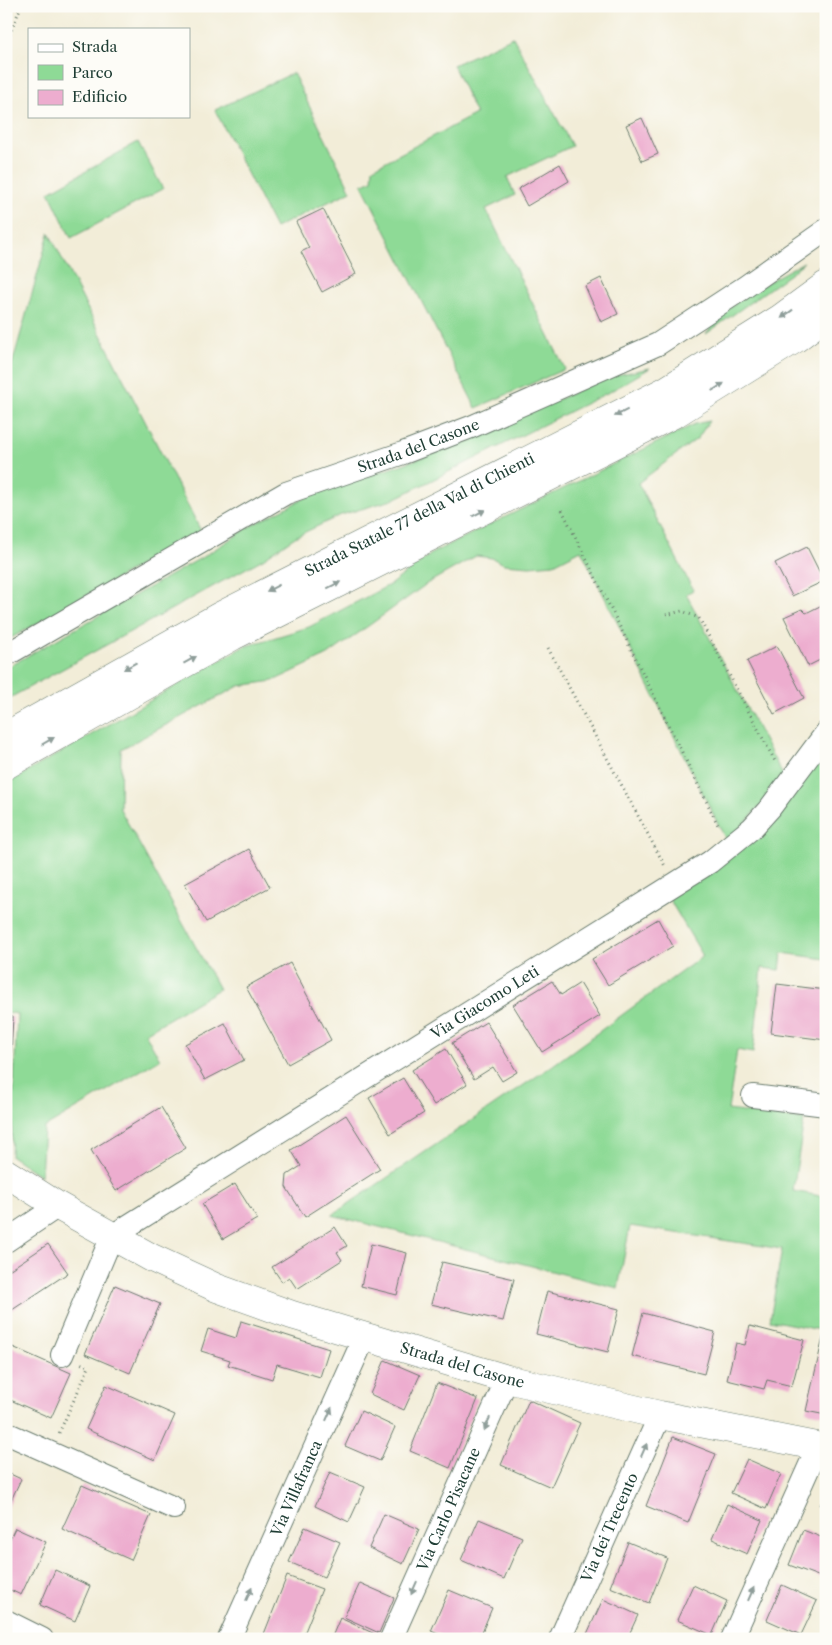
<svg xmlns="http://www.w3.org/2000/svg" width="832" height="1645" viewBox="0 0 832 1645" font-family="'Libre Caslon Text',serif">
<style>
.green{fill:#8eda96;stroke:#568c65}
.building{fill:#edadcf}
.lines{fill:none;stroke-linecap:round;stroke-linejoin:round}
.street-casing{stroke:#697b6d;stroke-width:24}
.secondary-casing{stroke:#697b6d;stroke-width:29}
.highway-casing{stroke:#697b6d;stroke-width:29}
.path{stroke:#697b6d;stroke-width:3;stroke-dasharray:1 4;stroke-linecap:butt}
.street{stroke:#fff;stroke-width:22}
.secondary{stroke:#fff;stroke-width:28}
.highway{stroke:#fff;stroke-width:28}
.oneway{fill:#8f9e9a}
.labels{text-anchor:middle;stroke-width:4;stroke-linejoin:round;paint-order:stroke}
.street-label{font-size:15px;fill:#1f3d34;stroke:#fdfcf7}
</style>
<rect width="100%" height="100%" fill="#fdfcf7"/>
<filter id="ink" filterUnits="userSpaceOnUse"><feTurbulence type="fractalNoise" baseFrequency=".02" numOctaves="2"/><feDisplacementMap in="SourceGraphic" scale="10" xChannelSelector="R" yChannelSelector="G"/><feConvolveMatrix kernelMatrix="1 2 1 2 8 2 1 2 1" color-interpolation-filters="sRGB"/></filter>
<filter id="wash" filterUnits="userSpaceOnUse"><feTurbulence type="fractalNoise" baseFrequency=".0096" numOctaves="4" result="noise"/><feDisplacementMap in="SourceGraphic" scale="20" xChannelSelector="R" yChannelSelector="G"/><feGaussianBlur stdDeviation="1.12" result="paint"/><feColorMatrix in="noise" values="0 0 0 0 0 0 0 0 0 0 0 0 0 0 0 0 0 1.4 0 .05"/><feComposite in="paint" operator="in"/></filter>
<g filter="url(#wash)">
<rect width="100%" height="100%" fill="#f2edd8"/>
<g class="green">
<path d="M513,37L572,146L507,177L515,195L486,209L565,369L476,408L362,185L372,180L373,168L476,114L453,65Z"/>
<path d="M293,73L351,191L275,228L215,110Z"/>
<path d="M138,142L163,189L71,238L49,192Z"/>
<path d="M49,233L201,531L6,641V386Z"/>
<path d="M804,262L790,274L706,334C726,303 772,279 804,262Z"/>
<path d="M650,368L611,391L392,500L341,515L295,537L263,559L6,700V668L201,558L254,524L307,497L464,443L607,377Z"/>
<path d="M709,421L698,438L638,483L693,590L686,594L785,779L727,842L581,550L554,564L530,566L504,564L492,558L476,556L428,583L328,655L273,681L239,686L121,749L120,809L219,989L145,1033L160,1059L44,1128L41,1176L11,1156L17,1014L6,1012V784L243,647L309,627L391,584L434,552L695,424Z"/>
<path d="M826,748V959L782,953L780,970L762,968L753,1053L737,1050L728,1110L804,1120L793,1191L826,1197V1306L820,1330L770,1320L782,1249L630,1226L618,1288L332,1215L549,1068L703,956L668,897Z"/>
</g>
<g id="blocks">
<g class="building">
<path d="M642,118L658,154L642,161L626,125Z"/>
<path d="M560,164L569,181L527,206L518,189Z"/>
<path d="M323,209L356,274L322,292L301,252L309,248L296,222Z"/>
<path d="M601,278L618,314L601,322L585,286Z"/>
<path d="M807,547L824,581L792,596L775,563Z"/>
<path d="M824,604L826,657L808,666L784,617L802,609L806,613Z"/>
<path d="M777,646L804,698L774,714L747,661Z"/>
<path d="M249,849L270,887L206,922L185,884Z"/>
<path d="M658,919L673,946L608,985L592,959Z"/>
<path d="M290,963L331,1040L288,1064L246,987Z"/>
<path d="M552,981L561,995L580,983L600,1016L542,1052L513,1005Z"/>
<path d="M777,984L826,990V1040L771,1033Z"/>
<path d="M6,1017H13L8,1109H6Z"/>
<path d="M486,1022L517,1072L502,1081L493,1067L474,1079L452,1043Z"/>
<path d="M225,1023L244,1060L205,1080L185,1044Z"/>
<path d="M446,1049L467,1084L434,1105L412,1070Z"/>
<path d="M403,1078L424,1113L390,1134L369,1098Z"/>
<path d="M161,1107L186,1148L116,1191L91,1150Z"/>
<path d="M346,1115L380,1169L305,1217L286,1187L287,1175L301,1166L291,1150Z"/>
<path d="M235,1184L257,1219L223,1239L202,1204Z"/>
<path d="M335,1227L347,1246L337,1252L342,1260L297,1289L289,1277L282,1282L272,1267Z"/>
<path d="M48,1244L68,1273L6,1314V1272Z"/>
<path d="M371,1244L407,1253L397,1295L361,1286Z"/>
<path d="M442,1262L514,1279L503,1321L431,1304Z"/>
<path d="M115,1285L160,1304L130,1373L85,1354Z"/>
<path d="M547,1291L619,1309L608,1352L536,1334Z"/>
<path d="M643,1313L715,1332L704,1374L632,1356Z"/>
<path d="M241,1321L329,1349L320,1377L277,1364L272,1379L228,1365L230,1360L201,1351L208,1329L236,1338Z"/>
<path d="M750,1326L804,1340L792,1386L767,1380L764,1389L727,1380L736,1343L745,1345Z"/>
<path d="M825,1329H826V1415L806,1411Z"/>
<path d="M6,1344L71,1373L51,1418L6,1398Z"/>
<path d="M385,1360L420,1375L404,1410L370,1394Z"/>
<path d="M437,1383L478,1399L450,1468L410,1451Z"/>
<path d="M106,1385L175,1415L155,1460L86,1429Z"/>
<path d="M529,1400L580,1423L551,1487L501,1465Z"/>
<path d="M361,1411L395,1427L380,1461L345,1446Z"/>
<path d="M673,1437L716,1454L688,1523L646,1506Z"/>
<path d="M747,1459L781,1474L766,1509L731,1493Z"/>
<path d="M6,1472L21,1479L6,1511Z"/>
<path d="M330,1472L365,1487L349,1522L315,1506Z"/>
<path d="M82,1485L151,1515L131,1560L62,1529Z"/>
<path d="M826,1491V1507L820,1505Z"/>
<path d="M727,1504L762,1520L747,1554L712,1539Z"/>
<path d="M384,1514L419,1529L403,1564L369,1548Z"/>
<path d="M479,1519L522,1537L504,1579L461,1560Z"/>
<path d="M305,1527L340,1542L324,1577L289,1562Z"/>
<path d="M15,1528L46,1542L21,1595L6,1588V1547Z"/>
<path d="M803,1530L826,1539V1579L789,1565Z"/>
<path d="M628,1542L667,1558L649,1603L610,1587Z"/>
<path d="M55,1570L90,1586L75,1621L40,1605Z"/>
<path d="M287,1576L322,1589L302,1639H262Z"/>
<path d="M360,1583L394,1598L379,1633L344,1617Z"/>
<path d="M693,1585L727,1601L712,1635L677,1620Z"/>
<path d="M782,1585L817,1601L801,1635L767,1620Z"/>
<path d="M449,1590L492,1608L479,1639H450L431,1631Z"/>
<path d="M603,1599L638,1615L627,1639H598L587,1634Z"/>
<path d="M340,1618L375,1634L373,1639H331Z"/>
</g>
</g>
</g>
<g filter="url(#ink)">
<use href="#blocks" fill-opacity="0" stroke="#697b6d" stroke-width="1"/>
<g class="lines">
<g class="street-casing">
<g id="street">
<path id="s1" d="M6,655L286,493L403,453L471,427L658,344L745,287L826,230"/>
<path d="M753,1096L826,1105"/>
<path d="M6,1241L58,1206"/>
<path id="s2" d="M62,1355L112,1236L710,862L752,828L770,808L826,733"/>
<path d="M6,1433L174,1508"/>
<path d="M6,1621L42,1639"/>
<path id="s3" d="M229,1639L364,1338"/>
<path id="s4" d="M391,1639L507,1379"/>
<path id="s5" d="M560,1639L660,1415"/>
<path d="M732,1639L818,1447"/>
</g>
</g>
<g class="secondary-casing">
<g id="secondary">
<path id="s6" d="M6,1173L58,1206L152,1258L217,1288L292,1315L507,1379L660,1415L826,1448"/>
</g>
</g>
<g class="highway-casing">
<g id="highway">
<path id="s7" d="M6,736L220,616L665,391L781,318L826,285"/>
<path d="M6,765L233,636L676,413L795,339L826,316"/>
</g>
</g>
<g class="path">
<path d="M6,7L7,6"/>
<path d="M6,44L21,6"/>
<path d="M562,510L719,827"/>
<path d="M666,615L682,611L699,618L776,763"/>
<path d="M548,648L665,866"/>
<path d="M59,1433L89,1367L80,1363"/>
</g>
<use href="#street" class="street"/>
<use href="#secondary" class="secondary"/>
<use href="#highway" class="highway"/>
</g>
<defs><path id="oneway-solid" d="M-6-.8H1V-3.2L6.5 0L1 3.2V.8H-6Z" transform="scale(1.25)"/></defs>
<g class="oneway">
<use href="#oneway-solid" transform="translate(787 314) rotate(144)"/>
<use href="#oneway-solid" transform="translate(718 387) rotate(-32)"/>
<use href="#oneway-solid" transform="translate(621 413) rotate(153)"/>
<use href="#oneway-solid" transform="translate(479 513) rotate(-27)"/>
<use href="#oneway-solid" transform="translate(334 585) rotate(-26)"/>
<use href="#oneway-solid" transform="translate(273 588) rotate(153)"/>
<use href="#oneway-solid" transform="translate(190 660) rotate(-29)"/>
<use href="#oneway-solid" transform="translate(130 666) rotate(151)"/>
<use href="#oneway-solid" transform="translate(48 741) rotate(-30)"/>
<use href="#oneway-solid" transform="translate(329 1414) rotate(-66)"/>
<use href="#oneway-solid" transform="translate(487 1424) rotate(114)"/>
<use href="#oneway-solid" transform="translate(644 1450) rotate(-66)"/>
<use href="#oneway-solid" transform="translate(414 1588) rotate(114)"/>
<use href="#oneway-solid" transform="translate(249 1594) rotate(-66)"/>
<use href="#oneway-solid" transform="translate(751 1594) rotate(-66)"/>
</g>
</g>
<g class="labels">
<g class="street-label">
<text dy="5" stroke="none"><textPath href="#s1" startOffset="464">Strada del Casone</textPath></text>
<text dy="5" stroke="none"><textPath href="#s7" startOffset="469">Strada Statale 77 della Val di Chienti</textPath></text>
<text dy="5" stroke="none"><textPath href="#s2" startOffset="569">Via Giacomo Leti</textPath></text>
<text dy="5" stroke="none"><textPath href="#s6" startOffset="498">Strada del Casone</textPath></text>
<text dy="5" stroke="none"><textPath href="#s3" startOffset="165">Via Villafranca</textPath></text>
<text dy="5" stroke="none"><textPath href="#s4" startOffset="142">Via Carlo Pisacane</textPath></text>
<text dy="5" stroke="none"><textPath href="#s5" startOffset="122">Via dei Trecento</textPath></text>
</g>
</g>
<rect width="832" height="1645" fill="none" stroke="#fdfcf7" stroke-width="25"/>
<rect x="28" y="28" width="162" height="90" fill="#fdfcf7" stroke="#a4b0a9"/>
<rect x="38" y="44" width="25" height="8" fill="#ffffff" stroke="#a4b0a9"/>
<text x="72" y="52" font-size="15" fill="#1f3d34">Strada</text>
<rect x="38" y="65" width="25" height="15" fill="#8eda96" stroke="#a4b0a9"/>
<text x="72" y="78" font-size="15" fill="#1f3d34">Parco</text>
<rect x="38" y="90" width="25" height="15" fill="#edadcf" stroke="#a4b0a9"/>
<text x="72" y="102" font-size="15" fill="#1f3d34">Edificio</text>
</svg>
